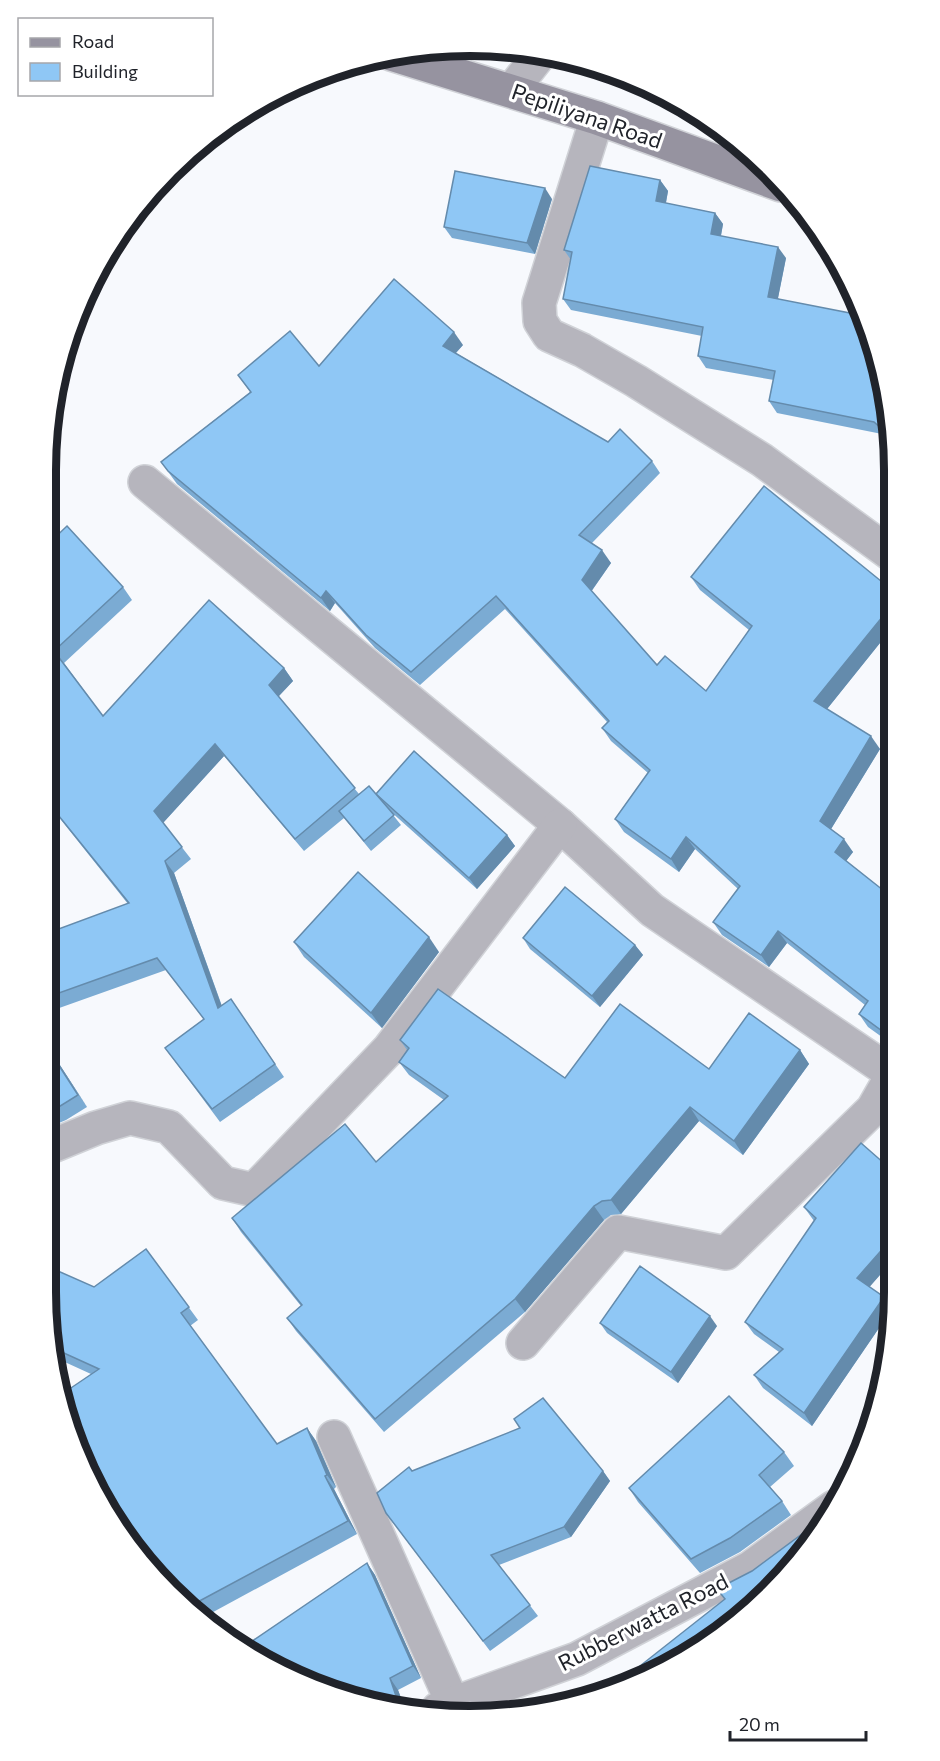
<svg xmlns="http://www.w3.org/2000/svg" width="940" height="1761" viewBox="0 0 940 1761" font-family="Commissioner,sans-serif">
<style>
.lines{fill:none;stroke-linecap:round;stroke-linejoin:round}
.minor-casing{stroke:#d0d2d7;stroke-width:36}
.secondary-casing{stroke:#d0d2d7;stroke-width:36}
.minor{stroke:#b6b5bd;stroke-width:33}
.secondary{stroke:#9693a0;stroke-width:33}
.wall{fill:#7babd3}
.shaded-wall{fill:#648bac}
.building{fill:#8fc7f5;stroke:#648bac;stroke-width:1.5}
.labels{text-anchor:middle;stroke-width:6;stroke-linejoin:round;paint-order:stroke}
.street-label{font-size:22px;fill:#20232a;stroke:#fff}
.rim{fill:none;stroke:#20232a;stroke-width:8}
</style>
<rect width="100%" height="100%" fill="#f7f9fd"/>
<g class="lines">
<g class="minor-casing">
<g id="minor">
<path d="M512,90L541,53"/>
<path d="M597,118L539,303L540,321L549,335L582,350L636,381L762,460L892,555"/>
<path d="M145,482L560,825L652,910L893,1074"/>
<path d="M45,1149L96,1128L130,1118L169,1127L223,1183L254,1190L389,1049L560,825"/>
<path d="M523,1343L618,1232L726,1253L873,1109L893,1074"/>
<path d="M334,1437L453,1704"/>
<path d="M438,1709L577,1659L750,1568L834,1507"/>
</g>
</g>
<g class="secondary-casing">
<path id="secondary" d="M391,54L597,118L781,185"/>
</g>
<use href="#minor" class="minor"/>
<use href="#secondary" class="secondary"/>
</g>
<g class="wall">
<path d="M653,87L658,89L750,151L748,153L725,145Z"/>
<path d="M660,180L668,191L666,203L715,213L723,224L721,236L786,258L778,298L891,414V442L882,434L777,413L769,401L774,380L706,368L698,356L702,336L571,310L563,299L571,260L564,250Z"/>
<path d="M552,199L535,254L452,238L444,227Z"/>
<path d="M463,345L456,353L608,442L652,461L660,473L592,543L611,563L591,592L657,665L706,691L749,630L700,590L691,577L892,590V628L827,709L880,749L831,829L853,852L846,861L893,898V1045L868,1027L859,1014L865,1005L787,943L769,967L722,935L713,922L738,889L695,849L679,872L624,832L615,819L648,773L611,741L602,728L607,722L505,609L420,685L375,648L335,603L330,611L177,484L161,462L250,392L238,375L319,366Z"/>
<path d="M46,546L123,587L132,600L64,663L103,716L284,668L293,681L278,697L359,794L377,795L507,835L515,846L477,889L389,810L401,825L371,851L344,818L304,851L224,756L163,823L191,859L174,873L222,1006L231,999L284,1077L220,1122L165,1048L204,1019L166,970L48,1012L51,1021L45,1023V934L128,904L46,801Z"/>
<path d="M892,720V741L886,731Z"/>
<path d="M523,938L635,945L643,955L600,1007L530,949Z"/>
<path d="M294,942L439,952L382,1028L304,957Z"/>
<path d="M400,1040L565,1078L709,1069L800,1050L809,1064L743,1155L699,1121L621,1214L611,1215L604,1220L525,1312L384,1432L296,1331L287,1318L301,1306L241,1232L232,1218L376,1162L444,1100L409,1075L399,1062L407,1050Z"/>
<path d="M45,1042L87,1107L66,1120L45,1129Z"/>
<path d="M894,1172V1259L869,1287L884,1297L892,1309L812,1426L763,1388L754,1375L779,1352L754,1334L745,1322L814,1221L804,1207Z"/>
<path d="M146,1249L198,1320L190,1326L277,1444L307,1428L316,1441L336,1487L334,1489L357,1534L204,1617L133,1550L91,1374L56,1358L46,1299L94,1287Z"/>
<path d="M600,1323L717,1326L678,1383L607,1333Z"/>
<path d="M784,1452L794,1466L770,1487L782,1501L791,1515L740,1552L700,1573L638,1502L629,1488Z"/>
<path d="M412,1471H603L610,1481L571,1537L499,1565L538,1616L490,1651L386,1513Z"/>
<path d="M367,1563L375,1575L421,1678L398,1690L404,1706L360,1702Z"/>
</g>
<g class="shaded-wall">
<path d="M743,146L750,151L748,153Z"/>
<path d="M660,180L668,191L664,212L656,201Z"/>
<path d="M545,188L552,199L535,254L527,243Z"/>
<path d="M715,213L723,224L719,245L711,234Z"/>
<path d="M778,247L786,258L776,308L768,297Z"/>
<path d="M454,332L463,345L451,358L443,346Z"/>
<path d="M602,550L611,563L590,593L582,580Z"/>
<path d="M326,591L335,603L330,611L321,598Z"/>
<path d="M892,605V628L823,714L814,701Z"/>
<path d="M284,668L293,681L277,698L269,685Z"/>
<path d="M871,736L880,749L828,834L820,821Z"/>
<path d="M215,744L224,756L162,824L154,811Z"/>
<path d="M507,835L515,846L477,889L469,878Z"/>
<path d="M686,837L695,849L679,872L671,859Z"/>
<path d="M844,839L853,852L843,865L835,852Z"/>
<path d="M165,861L174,873L227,1021L218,1008Z"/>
<path d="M778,931L787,943L769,967L761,955Z"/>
<path d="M429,937L439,952L382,1028L371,1013Z"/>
<path d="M635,945L643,955L600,1007L592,996Z"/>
<path d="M45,1008L48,1012L51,1021L45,1012Z"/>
<path d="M45,1042L87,1107L45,1044Z"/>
<path d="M800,1050L809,1064L743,1155L734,1141Z"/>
<path d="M690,1107L699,1121L621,1214L611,1200Z"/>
<path d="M594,1206L604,1220L525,1312L515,1299Z"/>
<path d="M894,1236V1259L866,1291L857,1278Z"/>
<path d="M884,1297L892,1309L812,1426L804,1413Z"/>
<path d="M710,1316L717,1326L678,1383L671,1372Z"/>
<path d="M307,1428L316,1441L336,1487L327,1475Z"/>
<path d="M603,1471L610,1481L571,1537L564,1527Z"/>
<path d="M325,1476L334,1489L357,1534L348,1521Z"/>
<path d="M367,1563L375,1575L421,1678L413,1666Z"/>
<path d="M390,1678L398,1690L404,1706L399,1705Z"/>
</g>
<g class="building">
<path d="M687,108L727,135L715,131Z"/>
<path d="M590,166L660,180L656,201L715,213L711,234L778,247L768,297L865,316L891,414V437L874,422L769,401L775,371L698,356L703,327L563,299L572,252L564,250Z"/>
<path d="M455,171L545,188L527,243L444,227Z"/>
<path d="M394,279L454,332L443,346L608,442L620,429L652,461L579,535L602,550L582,580L657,665L665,656L706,691L752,626L691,577L764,486L892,590V605L814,701L871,736L820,821L844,839L835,852L893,898V1039L859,1014L868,1001L778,931L761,955L713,922L740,886L686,837L671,859L615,819L650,770L602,728L609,721L496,596L411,672L366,635L326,591L321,598L168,471L161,462L251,392L238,375L290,331L319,366Z"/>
<path d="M67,526L123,587L54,651L103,716L209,600L284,668L269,685L355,788L295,839L215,744L154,811L182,847L165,861L218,1008L231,999L275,1064L212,1109L165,1048L204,1019L157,958L45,998V934L129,903L46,800V546Z"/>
<path d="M892,720V735L886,731Z"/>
<path d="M414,751L507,835L469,878L376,794Z"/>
<path d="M369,786L394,815L364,841L339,811Z"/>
<path d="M358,872L429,937L371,1013L294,942Z"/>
<path d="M565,887L635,945L592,996L523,938Z"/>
<path d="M438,989L565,1078L620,1004L709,1069L749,1013L800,1050L734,1141L690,1107L611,1200L602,1201L594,1206L515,1299L375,1419L287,1318L302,1305L232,1218L345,1124L376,1162L448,1096L399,1062L409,1048L400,1040Z"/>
<path d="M45,1044L78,1095L57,1108L45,1113Z"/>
<path d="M861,1143L894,1172V1236L857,1278L884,1297L804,1413L754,1375L783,1349L745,1322L816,1218L804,1207Z"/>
<path d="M146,1249L189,1307L181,1313L277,1444L307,1428L327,1475L325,1476L348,1521L192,1605L133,1550L68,1428L62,1394L99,1369L55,1349L46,1299L58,1271L94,1287Z"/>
<path d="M640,1266L710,1316L671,1372L600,1323Z"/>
<path d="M729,1396L784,1452L759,1475L782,1501L730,1538L691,1559L629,1488Z"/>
<path d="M543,1398L603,1471L564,1527L491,1555L530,1605L483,1641L386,1513L377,1493L409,1467L412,1471L520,1428L514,1419Z"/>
<path d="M829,1514L807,1550L750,1610L633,1684L612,1688L725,1599L717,1589L752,1571Z"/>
<path d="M367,1563L413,1666L390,1678L399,1705L360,1702L242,1648Z"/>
</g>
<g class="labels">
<g class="street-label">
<text transform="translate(587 116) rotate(19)" y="8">Pepiliyana Road</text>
<text transform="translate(643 1622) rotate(-27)" y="8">Rubberwatta Road</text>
</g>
</g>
<path d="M0 0H940V1761H0ZM470 56H470A414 414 0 0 1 884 470V1292A414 414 0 0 1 470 1706H470A414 414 0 0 1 56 1292V470A414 414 0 0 1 470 56Z" fill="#fff" fill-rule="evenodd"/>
<path class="rim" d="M470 56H470A414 414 0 0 1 884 470V1292A414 414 0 0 1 470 1706H470A414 414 0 0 1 56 1292V470A414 414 0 0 1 470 56Z"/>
<rect x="18" y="18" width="195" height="78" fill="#ffffff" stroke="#a6a7aa" stroke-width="1.5"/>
<rect x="30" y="38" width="30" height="9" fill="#9693a0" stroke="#a6a7aa" stroke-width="1.5"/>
<text x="72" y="48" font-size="18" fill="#20232a">Road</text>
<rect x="30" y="63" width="30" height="18" fill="#8fc7f5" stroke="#a6a7aa" stroke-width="1.5"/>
<text x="72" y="78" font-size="18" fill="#20232a">Building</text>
<path d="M730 1731v9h136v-9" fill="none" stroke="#20232a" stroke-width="3"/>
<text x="739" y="1731" font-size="18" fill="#20232a" stroke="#ffffff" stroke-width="4.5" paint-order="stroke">20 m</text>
</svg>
